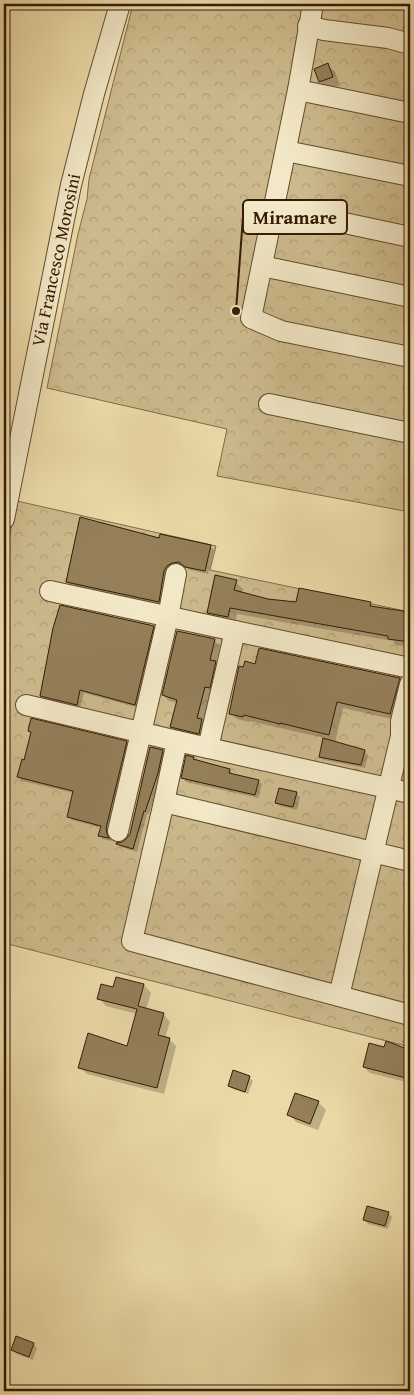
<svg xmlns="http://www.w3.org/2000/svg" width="414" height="1395" viewBox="0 0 414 1395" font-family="'Gentium Book Plus',serif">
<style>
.forest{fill:url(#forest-crowns);stroke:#806b48}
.shadow{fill:#0003}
.building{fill:#947f59;stroke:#351c04}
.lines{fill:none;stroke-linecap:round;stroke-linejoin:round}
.minor-casing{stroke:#624c2d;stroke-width:22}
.minor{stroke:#f2e7c6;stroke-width:20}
.labels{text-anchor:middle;stroke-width:4.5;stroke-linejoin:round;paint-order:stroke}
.street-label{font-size:18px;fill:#351c04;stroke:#f2e7c6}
.leader{fill:none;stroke:#351c04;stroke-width:2}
.callout-dot{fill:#351c04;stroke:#f2e7c6;stroke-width:2}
.callout{fill:#f2e7c6;stroke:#351c04;stroke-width:2}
.callout-label{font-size:19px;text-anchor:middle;font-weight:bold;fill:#351c04}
</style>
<defs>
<pattern id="forest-crowns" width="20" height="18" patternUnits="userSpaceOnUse" patternTransform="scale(1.25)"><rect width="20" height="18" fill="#ccba8c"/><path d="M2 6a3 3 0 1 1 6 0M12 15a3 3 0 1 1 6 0" fill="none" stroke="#b09f77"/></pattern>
</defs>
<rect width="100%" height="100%" fill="#ebdaa8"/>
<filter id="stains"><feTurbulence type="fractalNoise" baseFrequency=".004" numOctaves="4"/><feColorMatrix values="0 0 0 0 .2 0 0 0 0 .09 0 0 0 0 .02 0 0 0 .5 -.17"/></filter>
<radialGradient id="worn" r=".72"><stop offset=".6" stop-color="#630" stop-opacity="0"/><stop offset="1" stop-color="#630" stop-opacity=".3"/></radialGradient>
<g class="forest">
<path d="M133,4H410V512L217,476L227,429L47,388L78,234L87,199L89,179Z"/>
<path d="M17,501L216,546L210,570L410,612V1047L4,943V562Z"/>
</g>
<g class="shadow">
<path d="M327,65L335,72L340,85L327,89L320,81Z"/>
<path d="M160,539L210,547L214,550L208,574L190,570L183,566H176L162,605L71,586L67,582Z"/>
<path d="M236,582L243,589L242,594L268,600L297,604H370L375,608L410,613V647L396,645L393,641L237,614L235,624L215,619L208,612Z"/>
<path d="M153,627L157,630L139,708L84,693L80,708L45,699L42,696Z"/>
<path d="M214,640L220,646L216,663L221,668L211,692L203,722L208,726L205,739L177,733L171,727L177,703L169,701L163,695Z"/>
<path d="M256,665L399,679L406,685L396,720L343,708L335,743L364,751L368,755L365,768L324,760L320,756L324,738L250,721L249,722L237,719L231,713Z"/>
<path d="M29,731L126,742L130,746L110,833L111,841L103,839L100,835L102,828L72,820L68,816L74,793L22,781L19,777L25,761L32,733Z"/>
<path d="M162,751L166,755L161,777L149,814H147L137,852L121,847L117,844L127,840L131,834Z"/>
<path d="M193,758L196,761L230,770L233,774V775L258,781L262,784L258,798L186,782L183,778Z"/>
<path d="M409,759L410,760V780L405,775Z"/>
<path d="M296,794L300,797L297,810L280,806L276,803Z"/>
<path d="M144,985L151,993L146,1010L163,1014L170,1022L165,1038L169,1039L176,1046L164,1094L87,1074L80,1067L128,1048L137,1014L106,1006L99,998L114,989Z"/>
<path d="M387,1043L410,1051V1083L370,1073L364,1067L385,1048Z"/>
<path d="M249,1077L253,1081L248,1094L233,1089L229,1086Z"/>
<path d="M318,1102L326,1110L318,1130L296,1122L289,1114Z"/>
<path d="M388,1213L392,1217L388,1229L368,1224L365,1220Z"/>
<path d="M16,1338L34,1344L37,1348L33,1360L16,1354L12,1350Z"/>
</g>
<g class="building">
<path d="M328,63L333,77L319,82L314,69Z"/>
<path d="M80,517L159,538L160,534L211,545L205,571L185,567L179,562L172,563L167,566L164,571L159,602L66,582Z"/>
<path d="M215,575L237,580L234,590L268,599L296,602L299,588L371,602L370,606L410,612V642L388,639V636L230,608L228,617L207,613Z"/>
<path d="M60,605L154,626L135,705L80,690L77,705L40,696L53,628Z"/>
<path d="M177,631L215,639L210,660L216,661L210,688L205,687L197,718L202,719L199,734L170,727L177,700L162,695Z"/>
<path d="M259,648L400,678L390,714L337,702L329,735L280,723V724L244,715L243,717L229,714L239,666L243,667L245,661L255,664Z"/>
<path d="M31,718L127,741L106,828L107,834L109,838L98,836L101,826L67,817L73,791L17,777L22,759L24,760L31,732L28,731Z"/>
<path d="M323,738L365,750L361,765L319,757Z"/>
<path d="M150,747L163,750L158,773L145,812L144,811L133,849L116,844V843L122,842L126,839L130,834Z"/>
<path d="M186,755L194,757L193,759L230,769L229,773L259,780L255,795L181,778Z"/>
<path d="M279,788L297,792L293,807L275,803Z"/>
<path d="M116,977L144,984L138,1006L164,1013L158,1035L170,1038L157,1088L78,1068L88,1033L127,1046L137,1009L97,999L101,984L113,987Z"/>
<path d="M386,1041L410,1050V1079L363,1067L369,1043L384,1047Z"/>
<path d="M233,1070L250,1076L245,1092L228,1086Z"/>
<path d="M295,1093L319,1101L310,1124L287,1115Z"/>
<path d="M367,1206L389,1212L385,1226L363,1220Z"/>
<path d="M16,1336L34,1343L29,1357L11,1350Z"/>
</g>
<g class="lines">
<g class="minor-casing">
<g id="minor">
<path d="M313,4L298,90L410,113"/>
<path d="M308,26L324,30L388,38L410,44"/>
<path d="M298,90L251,318L281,331L410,357"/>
<path d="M286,151L410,176"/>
<path d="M274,208L410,237"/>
<path d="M262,266L410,297"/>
<path d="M269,404L410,433"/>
<path d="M4,519L71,185L94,94L120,4"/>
<path d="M50,591L235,631"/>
<path d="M26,705L177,741L410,793"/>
<path d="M177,741L164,802L410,861"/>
<path d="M208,748L235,631L410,668"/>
<path d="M164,802L132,941L410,1015"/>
<path d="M118,831L168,617L176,574"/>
<path d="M339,996L401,736V721L410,684"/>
</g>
</g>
<use href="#minor" class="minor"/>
</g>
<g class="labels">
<g class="street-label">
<text transform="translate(56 260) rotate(-78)" y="6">Via Francesco Morosini</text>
</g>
</g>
<path class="leader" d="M236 311L243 217"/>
<circle class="callout-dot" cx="236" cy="311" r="5"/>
<rect class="callout" x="243" y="200" width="104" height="34" rx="5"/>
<g class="callout-label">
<text x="295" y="224">Miramare</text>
</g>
<rect width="414" height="1395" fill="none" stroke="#ebdaa8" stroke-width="20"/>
<rect x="5" y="5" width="404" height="1385" fill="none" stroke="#351c04" stroke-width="2.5"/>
<rect x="10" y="10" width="394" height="1375" fill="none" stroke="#351c04"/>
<rect width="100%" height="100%" filter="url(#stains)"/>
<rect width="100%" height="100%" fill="url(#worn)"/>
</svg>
